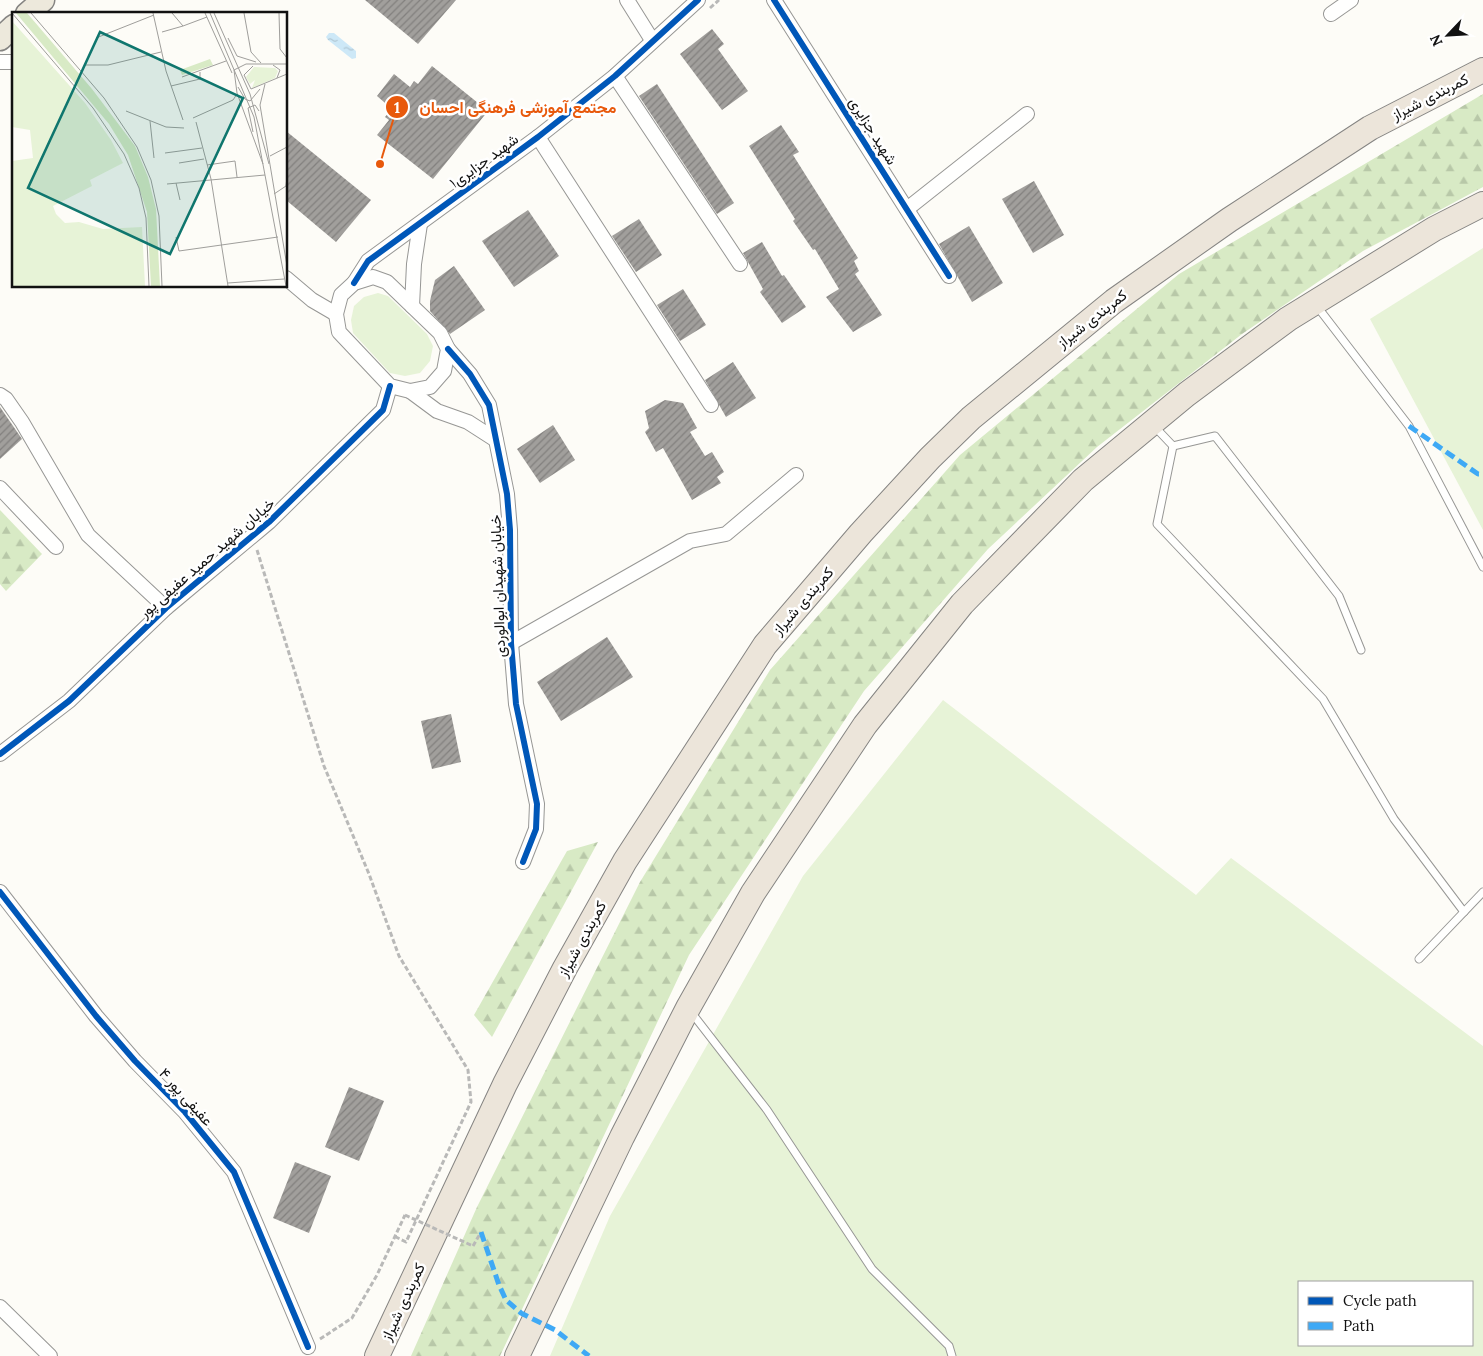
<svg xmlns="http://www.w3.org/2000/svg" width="1483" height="1356" viewBox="0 0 1483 1356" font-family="Lora,Vazirmatn,serif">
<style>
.grass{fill:#e7f3d7;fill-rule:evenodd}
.forest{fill:url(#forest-firs)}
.water{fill:url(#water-ripples)}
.building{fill:url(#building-hatch)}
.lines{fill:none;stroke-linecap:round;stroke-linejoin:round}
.service-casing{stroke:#979795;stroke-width:9}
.minor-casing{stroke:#979795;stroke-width:16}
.primary-casing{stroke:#858482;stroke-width:25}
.trunk-casing{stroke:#858482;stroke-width:26}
.path{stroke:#b9b9b8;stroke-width:3;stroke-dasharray:5 2.5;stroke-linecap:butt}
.service{stroke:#fffffe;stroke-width:7}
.minor{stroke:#fffffe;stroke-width:14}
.primary{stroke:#ede9dc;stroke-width:22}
.trunk{stroke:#ece5da;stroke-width:24}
.path-bridge{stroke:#b9b9b8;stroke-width:3;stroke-dasharray:5 2.5;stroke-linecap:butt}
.quiet{stroke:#3fa9f5;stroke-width:5;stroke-dasharray:10 5;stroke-linecap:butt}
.cycleway-casing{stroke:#fff;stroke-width:9}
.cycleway{stroke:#0057b8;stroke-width:6}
.labels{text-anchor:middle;stroke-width:5;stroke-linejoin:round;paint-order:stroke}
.street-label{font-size:15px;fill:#111;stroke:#fff}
.inset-road{fill:none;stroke:#9f9e9b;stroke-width:1}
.view{fill:#0f766e;fill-opacity:0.15;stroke:#0f766e;stroke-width:2.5}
.inset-edge{fill:none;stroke:#111;stroke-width:2.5}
.leader{fill:none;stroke:#e8590c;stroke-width:2}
.callout-dot{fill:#e8590c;stroke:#fff;stroke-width:2}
.mark-label{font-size:15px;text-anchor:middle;font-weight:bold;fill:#fff}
.callout-label{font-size:16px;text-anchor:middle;font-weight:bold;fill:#e8590c;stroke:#fff;stroke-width:5;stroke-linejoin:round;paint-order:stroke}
</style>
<defs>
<pattern id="forest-firs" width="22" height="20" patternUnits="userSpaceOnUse" patternTransform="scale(1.25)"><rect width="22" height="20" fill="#d8eac5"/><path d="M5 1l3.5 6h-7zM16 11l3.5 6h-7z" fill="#b8c8a8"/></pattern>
<pattern id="water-ripples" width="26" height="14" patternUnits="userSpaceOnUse" patternTransform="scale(1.25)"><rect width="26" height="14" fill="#cde8f7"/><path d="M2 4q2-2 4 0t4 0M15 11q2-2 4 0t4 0" fill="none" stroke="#afc6d3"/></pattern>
<pattern id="building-hatch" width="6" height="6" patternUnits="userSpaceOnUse" patternTransform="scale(1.25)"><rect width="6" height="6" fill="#a19f9c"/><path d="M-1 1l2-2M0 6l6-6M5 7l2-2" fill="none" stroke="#82807e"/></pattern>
</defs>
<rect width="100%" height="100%" fill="#fdfcf7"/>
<g class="grass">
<path d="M1483,248V530L1370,319Z"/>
<path d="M378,293L388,296L427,334L433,346L430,361L420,373L405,376L390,373L353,333L351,320L354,306L364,297Z"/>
<path d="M943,700L1196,895L1231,858L1483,1046V1356H550L610,1216L803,876ZM1299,1282H1472V1345H1299Z"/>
</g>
<g class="forest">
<path d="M1483,94V187L1363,251L1242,334L1097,447L988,549L864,691L689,955L500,1356H411L477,1207L640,882L770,670L960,455L1179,274Z"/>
<path d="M0,510L42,554L6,591L0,584Z"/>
<path d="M598,842L492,1037L474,1015L567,851Z"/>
</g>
<path class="water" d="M329,33H334L356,51V58L352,59L328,40L326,37Z"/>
<g class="building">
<path d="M365,0H456L418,44Z"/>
<path d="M712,29L724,44L718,49L748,91L722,110L680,54Z"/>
<path d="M432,66L488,111L433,179L377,135L389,120L385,117L392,109L377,96L394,74L410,87L414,81L418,84Z"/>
<path d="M657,84L734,203L717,214L639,96Z"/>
<path d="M781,125L799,152L793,155L858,258L854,261L859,271L855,274L882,315L853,332L826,297L839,289L815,249L813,250L793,221L795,219L749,146Z"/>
<path d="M286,131L371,200L336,242L286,200Z"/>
<path d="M1034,181L1064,235L1033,253L1002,199Z"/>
<path d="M528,210L559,256L514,287L482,241Z"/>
<path d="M639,219L662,255L636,272L612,236Z"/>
<path d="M969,226L1003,283L972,302L939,244Z"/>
<path d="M762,242L782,276L784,275L806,307L782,323L760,292L763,289L743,253Z"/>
<path d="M454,266L485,310L450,334L430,311V301L435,280Z"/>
<path d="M683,289L706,325L680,341L657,305Z"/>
<path d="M733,362L756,398L726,417L705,380Z"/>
<path d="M665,400L683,403L697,428L690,432L705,456L712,452L724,472L717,477L721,483L692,500L663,448L656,452L645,432L649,428L645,411Z"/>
<path d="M0,407L22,439L0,459Z"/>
<path d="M553,425L575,460L540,483L517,449Z"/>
<path d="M607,637L633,677L561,721L537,682Z"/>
<path d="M451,714L461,762L432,769L421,721Z"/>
<path d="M349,1087L384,1101L359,1161L325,1147Z"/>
<path d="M295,1162L331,1176L309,1233L273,1218Z"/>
</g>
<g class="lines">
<g class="service-casing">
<g id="service">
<path d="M1316,305L1409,426L1483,567"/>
<path d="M1154,426L1173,446L1215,436L1339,596L1361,650"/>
<path d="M1173,446L1157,524L1323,699L1394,819L1464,912"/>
<path d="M1419,959L1483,892"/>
<path d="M691,1012L767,1110L872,1269L949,1346L952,1356"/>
</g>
</g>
<g class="minor-casing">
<g id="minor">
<path d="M627,0L652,40"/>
<path d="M774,0L949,276"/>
<path d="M1331,14L1351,0"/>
<path d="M0,62H14"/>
<path d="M615,76L740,264"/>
<path d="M538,137L711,405"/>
<path d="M907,209L1027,114"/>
<path d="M373,277L387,282L440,333L448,349L444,371L430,387L410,391L390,386L339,332L336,314L341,295L354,283Z"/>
<path d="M286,278L312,300L336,314"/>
<path d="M354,283L368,261L538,137L615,76L698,0"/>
<path d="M412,306L414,264L420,224"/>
<path d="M448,349L470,374L489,405L507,494L510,530L511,643L516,704L537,804L536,829L523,862"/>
<path d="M410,391L437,411L468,422L496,440"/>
<path d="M0,395L6,399L22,422L88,535L166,608"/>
<path d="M0,488L56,547"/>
<path d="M511,643L690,541L726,534L796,475"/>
<path d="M0,754L69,701L166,608L269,522L383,410L390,386"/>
<path d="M0,892L96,1016L135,1061L185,1112L234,1172L308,1347"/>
<path d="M0,1307L50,1356"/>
</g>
</g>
<g class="primary-casing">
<g id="primary">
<path d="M27,14L43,0"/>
<path d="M0,39L14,26"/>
</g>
</g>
<g class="trunk-casing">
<g id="trunk">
<path d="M377,1356L505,1084L565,968L625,861L765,645L861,533L930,458L971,418L1114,301L1229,220L1370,128L1483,70"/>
<path d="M517,1356L622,1137L688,1008L753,893L865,725L962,604L1083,480L1187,394L1288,319L1434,229L1483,204"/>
</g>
</g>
<g class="path">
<path d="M710,8L719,0"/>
<path d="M257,550L324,766L369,874L399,956L468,1070L471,1102L406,1242L394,1236"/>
<path d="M473,1246L481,1232"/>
<path d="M320,1339L352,1318L377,1275L405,1215"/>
</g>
<use href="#service" class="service"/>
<use href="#minor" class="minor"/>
<use href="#primary" class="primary"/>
<use href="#trunk" class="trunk"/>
<path class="path-bridge" d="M405,1215L473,1246"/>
<g class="quiet">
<path d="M1409,426L1478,474H1483"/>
<path d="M481,1232L499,1285L506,1300L521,1313L555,1330L589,1356"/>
</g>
<g class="cycleway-casing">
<g id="cycleway">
<path d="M774,0L949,276"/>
<path d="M354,283L368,261L538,137L615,76L698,0"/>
<path d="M448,349L470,374L489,405L507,494L510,530L511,643L516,704L537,804L536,829L523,862"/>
<path d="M0,754L69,701L166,608L269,522L383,410L390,386"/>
<path d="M0,892L96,1016L135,1061L185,1112L234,1172L308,1347"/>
</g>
</g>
<use href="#cycleway" class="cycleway"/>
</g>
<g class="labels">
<g class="street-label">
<text transform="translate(1430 97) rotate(-27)" y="5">کمربندی شیراز</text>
<text transform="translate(873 131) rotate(58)" y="5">شهید جزایری</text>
<text transform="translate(484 161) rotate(-36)" y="5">شهید جزایری۱</text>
<text transform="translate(1092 319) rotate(-38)" y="5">کمربندی شیراز</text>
<text transform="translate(207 558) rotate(-41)" y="5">خیابان شهید حمید عفیفی پور</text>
<text transform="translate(498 586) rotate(-92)" y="5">خیابان شهیدان ابوالوردی</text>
<text transform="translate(803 601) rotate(-49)" y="5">کمربندی شیراز</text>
<text transform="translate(582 939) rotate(-61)" y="5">کمربندی شیراز</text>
<text transform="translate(186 1097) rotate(48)" y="5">عفیفی پور ۴</text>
<text transform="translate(403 1302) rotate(-65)" y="5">کمربندی شیراز</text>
</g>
</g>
<g transform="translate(12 12)">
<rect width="275" height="275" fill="#fdfcf7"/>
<path d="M0,9L73,91L99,128L111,151L78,168L80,174L41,194L44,202L53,211L67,210L91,217L130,215L133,274H0V149L21,146L18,118L0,115ZM242,55L263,56L266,59L263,66L240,76L243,68L238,72L234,65Z" fill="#e7f3d7"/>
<path d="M4,1H15L80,77L123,134L136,165L144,197L148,274H139L135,200L116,143L97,112ZM198,47L201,53L170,63L168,58Z" fill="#d8eac5"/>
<path class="inset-road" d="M0,1L81,96L112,142L127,176L134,206L137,274M19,1L92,86L125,135L139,168L147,204L150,274M141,1L154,59L171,108M160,1L171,14L195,5M193,1L220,61M198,1L242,105L274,274M202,1L238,82L257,152M232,1L239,40L249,51M267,1L268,37L275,46M150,20L171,14M84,26L142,3M216,26L225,44L244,50M74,53H96L149,40M261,53L268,58L265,66M241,54L232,63L239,77L275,62M170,65L214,49M253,72L248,93L275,254M159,74L188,67V60M226,75L233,87L238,89L248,77M114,99L154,115L172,116M181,106L221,88L225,82M138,109L142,146M184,110L199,167L216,274M241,120L236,96L243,93L247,99M153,141L190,136M258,144L275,135M167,151L192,147M251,152L225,81L222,58L234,52H275M195,153L223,149L225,165M164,171L168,188M155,172L253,163M262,182L274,174L275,165M164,225L167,239L266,225M216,271L272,267"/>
<path class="view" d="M88,20L231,86L158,242L16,176Z"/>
<rect width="275" height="275" class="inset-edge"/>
</g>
<path class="leader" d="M380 164L397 107"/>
<g class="callout-dot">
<circle cx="380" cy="164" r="5"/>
<circle cx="397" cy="107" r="12"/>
</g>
<g class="mark-label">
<text x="397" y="113">1</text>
</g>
<g class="callout-label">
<text x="518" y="113">مجتمع آموزشی فرهنگی احسان</text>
</g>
<rect x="1298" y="1281" width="175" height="65" fill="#ffffff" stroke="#a0a0a0"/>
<rect x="1308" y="1297" width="25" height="8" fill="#0057b8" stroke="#a0a0a0"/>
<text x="1343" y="1306" font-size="15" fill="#111111">Cycle path</text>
<rect x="1308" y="1322" width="25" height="8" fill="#3fa9f5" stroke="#a0a0a0"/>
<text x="1343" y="1331" font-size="15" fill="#111111">Path</text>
<g transform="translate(1448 35) rotate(245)" stroke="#ffffff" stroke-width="4" paint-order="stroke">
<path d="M0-4L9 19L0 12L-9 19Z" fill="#111111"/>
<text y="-8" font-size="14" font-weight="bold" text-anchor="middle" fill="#111111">N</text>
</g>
</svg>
